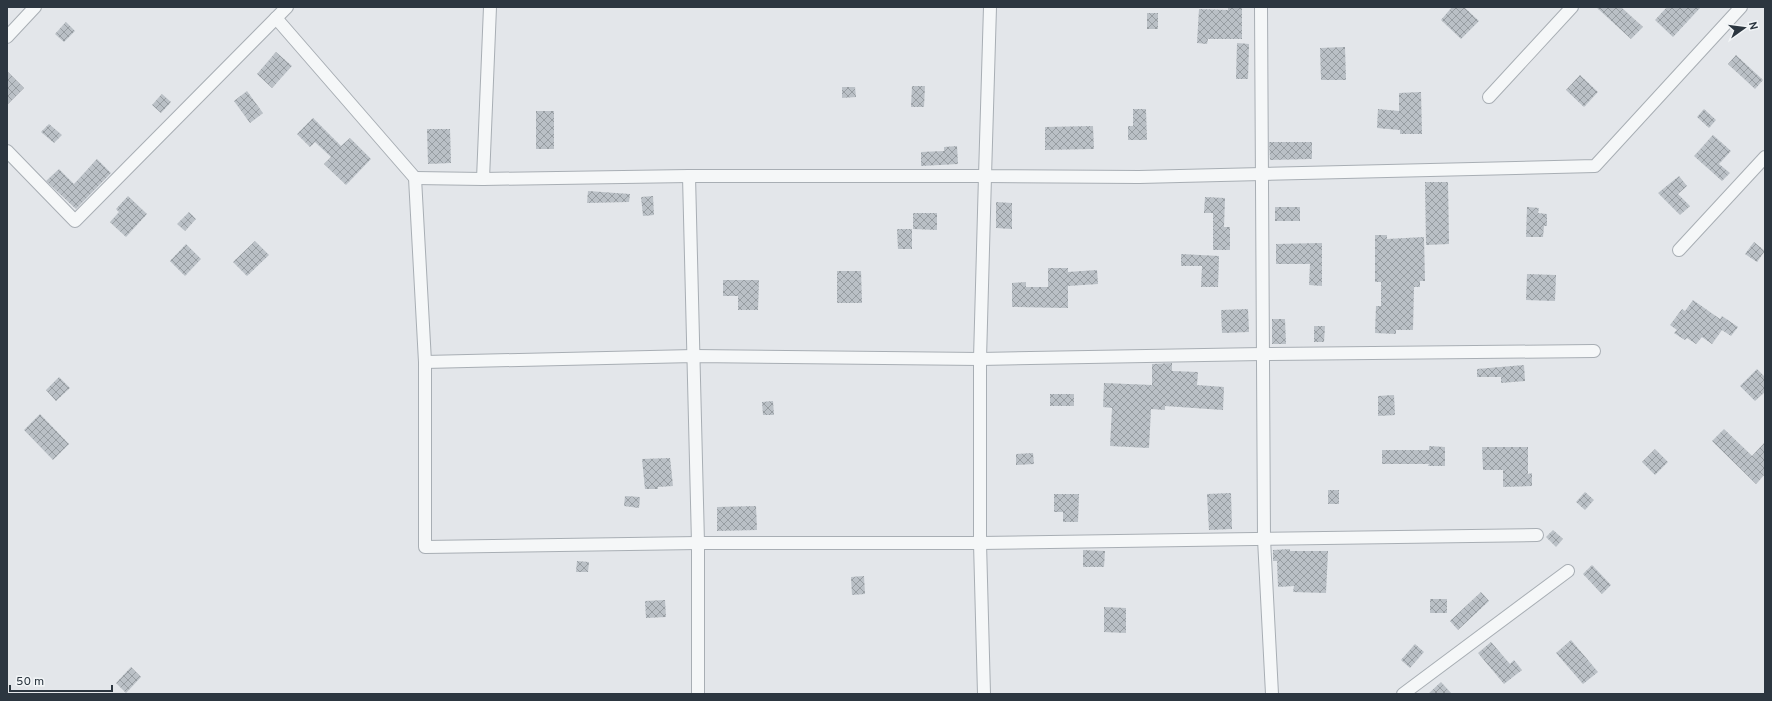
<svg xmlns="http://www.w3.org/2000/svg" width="1772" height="701" viewBox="0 0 1772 701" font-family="Overpass,sans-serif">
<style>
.building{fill:url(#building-cross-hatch)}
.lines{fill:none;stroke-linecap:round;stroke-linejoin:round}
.street-casing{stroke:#a8aeb4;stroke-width:14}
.street{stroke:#f5f7f8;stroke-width:12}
</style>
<defs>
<pattern id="building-cross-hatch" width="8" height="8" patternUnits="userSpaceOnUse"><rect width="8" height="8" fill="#bac0c6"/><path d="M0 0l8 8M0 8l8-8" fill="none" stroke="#979da2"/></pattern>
</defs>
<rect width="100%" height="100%" fill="#e3e6ea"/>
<g class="building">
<path d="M1452,7H1464L1479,21L1461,39L1441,20Z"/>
<path d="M1596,7H1621L1643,27L1631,39Z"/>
<path d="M1667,7H1701L1673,37L1655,20Z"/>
<path d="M1228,8H1242V39H1208L1207,44L1197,43L1199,9L1228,10Z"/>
<rect x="1147" y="13" width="11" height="16"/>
<path d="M66,22L75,31L64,42L55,34Z"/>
<path d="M1237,43L1249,44L1248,79H1236Z"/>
<path d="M1345,47L1346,80H1321L1320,48Z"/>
<path d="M276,52L292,66L272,88L257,74Z"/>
<path d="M1736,55L1763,80L1755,89L1728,64Z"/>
<path d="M7,71L24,88L7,105Z"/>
<path d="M1580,75L1598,92L1584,107L1566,90Z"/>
<path d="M912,86H925L924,107H911Z"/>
<path d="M842,87H855L856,97L842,98Z"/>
<path d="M247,91L263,113L250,123L234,101Z"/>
<path d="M1421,92L1422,134H1400V130L1377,128L1378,109L1399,111V93Z"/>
<path d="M162,94L171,102L161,113L152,105Z"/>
<path d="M1133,109H1146L1147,140H1128V126H1133Z"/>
<path d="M1704,109L1716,120L1709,128L1697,117Z"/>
<rect x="536" y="111" width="18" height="38"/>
<path d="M313,118L341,146L350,138L371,159L346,185L324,164L331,157L315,142L310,147L297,134Z"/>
<path d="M49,124L62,135L54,143L41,132Z"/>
<path d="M1093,126L1094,149L1045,150V127Z"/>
<path d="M427,129H450L451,163L428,164Z"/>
<path d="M1713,135L1731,151L1719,164L1730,173L1722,181L1694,156Z"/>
<path d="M1269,142H1312V159L1270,160Z"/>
<path d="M957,146L958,164L921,166V152L944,151V147Z"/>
<path d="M97,159L111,173L76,209L46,181L59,169L74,184Z"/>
<path d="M1679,176L1687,186L1678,194L1690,206L1680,215L1658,193Z"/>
<path d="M1425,182H1448L1449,244L1426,245Z"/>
<path d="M588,191L630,194L629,202L587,203Z"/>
<path d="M128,196L147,214L126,237L110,222L119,212L116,209Z"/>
<path d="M653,196L654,215L643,216L641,197Z"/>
<path d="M1205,197L1225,198L1224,227H1230V250H1213V213H1204Z"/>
<path d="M996,202L1012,203V229L996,228Z"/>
<rect x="1275" y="207" width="25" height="14"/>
<path d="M1527,207L1539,208L1538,213L1547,214V226H1544L1543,237H1526Z"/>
<path d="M189,212L196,219L185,231L177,224Z"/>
<path d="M913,213H937V230L913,229Z"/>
<path d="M897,229H912V249H898Z"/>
<path d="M1375,235H1387V239L1424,237L1425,281H1420V287H1414L1413,330H1396V334L1375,333L1376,306H1381V282H1375Z"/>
<path d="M255,241L269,255L247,276L233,262Z"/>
<path d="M1754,242L1765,251L1757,262L1745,254Z"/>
<path d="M1322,243V286L1309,285L1310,264H1276V244Z"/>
<path d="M186,244L201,259L185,276L170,261Z"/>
<path d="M1181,254L1219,256L1218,287H1201L1202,266H1181Z"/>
<path d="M1048,268H1068V272L1097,270L1098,284L1068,286V308L1012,307V283L1026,282V287H1048Z"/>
<path d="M837,271H861L862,303H837Z"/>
<path d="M1527,274L1556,275L1555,301L1526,300Z"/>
<path d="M723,280H759L758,310H738V296H723Z"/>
<path d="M1693,300L1720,319L1722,316L1738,327L1731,336L1722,330L1712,344L1702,337L1696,344L1687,338L1685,340L1674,333L1677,330L1670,325L1682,309L1685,311Z"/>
<path d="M1248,309L1249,332L1222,333L1221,310Z"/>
<path d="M1272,319H1285L1286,344H1272Z"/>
<path d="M1314,326H1325L1324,342H1314Z"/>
<path d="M1172,363V371L1198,372L1197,385L1224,387L1223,410L1165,406V410L1151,409L1149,448L1110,446L1112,408L1103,407L1104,383L1152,385V364Z"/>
<path d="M1524,365L1525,381L1501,383V377H1477V369Z"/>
<path d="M1757,369L1765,377V392L1755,401L1740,386Z"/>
<path d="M59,377L70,388L56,401L46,390Z"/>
<rect x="1050" y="394" width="24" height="12"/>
<path d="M1394,395L1395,415L1378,416V396Z"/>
<path d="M773,401L774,415H763L762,402Z"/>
<path d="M40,414L69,444L53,460L24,430Z"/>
<path d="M1724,429L1752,456L1765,442V474L1756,484L1712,441Z"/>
<path d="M1429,446L1445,447V466H1428L1429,464H1382V450H1429Z"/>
<path d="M1482,447H1528V474L1532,473V486L1503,487V470H1483Z"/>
<path d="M1655,449L1668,462L1655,475L1642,462Z"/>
<path d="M1033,453L1034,464L1016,465V454Z"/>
<path d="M670,458L673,486L658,487V489H645L642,459Z"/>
<rect x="1328" y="490" width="11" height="14"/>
<path d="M1585,492L1594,500L1585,510L1576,502Z"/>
<path d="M1231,493L1232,529L1209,530L1207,494Z"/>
<path d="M1054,494H1079L1078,522H1063V512H1054Z"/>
<path d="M625,496L640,497L639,508L624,506Z"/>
<path d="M756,506L757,530L717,531V507Z"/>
<path d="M1553,530L1563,539L1556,547L1546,537Z"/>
<path d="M1290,549V551H1328L1326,593L1293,592L1294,586L1278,587L1277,561H1273V550Z"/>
<path d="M1083,550L1105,551L1104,567H1083Z"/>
<path d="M577,561L589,562L588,572H576Z"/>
<path d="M1592,565L1611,585L1602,594L1583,574Z"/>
<path d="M864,576L865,594L852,595L851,577Z"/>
<path d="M1481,592L1489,601L1458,630L1450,621Z"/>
<rect x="1430" y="599" width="17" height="14"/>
<path d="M665,600L666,617L646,618L645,601Z"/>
<path d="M1104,607L1126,608V633L1104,632Z"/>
<path d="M1571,640L1598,672L1583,684L1556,653Z"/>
<path d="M1491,642L1510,664L1514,660L1522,670L1504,684L1478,653Z"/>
<path d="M1415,644L1424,652L1410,668L1401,660Z"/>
<path d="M131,667L141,677L126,693L116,683Z"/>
<path d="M1441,682L1452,694H1428Z"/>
</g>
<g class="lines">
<g class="street-casing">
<g id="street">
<path d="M990,7L985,176L1139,177L1595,166L1741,7"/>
<path d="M1261,7L1264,539L1272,694"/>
<path d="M276,18L415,178L425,362V547L698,543H980L1537,535"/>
<path d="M7,37L35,7"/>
<path d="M1489,97L1572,7"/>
<path d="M7,151L75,221L287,7"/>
<path d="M415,178L483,179L689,176"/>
<path d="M483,179L490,7"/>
<path d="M1679,250L1765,157"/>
<path d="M425,362L694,356L980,359L1262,354L1594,351"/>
<path d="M698,694V543L689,176H985L980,359V543L984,694"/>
<path d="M1403,694L1568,571"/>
</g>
</g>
<use href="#street" class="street"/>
</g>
<rect width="1772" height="701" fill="none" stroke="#2c3640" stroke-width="16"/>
<g transform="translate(1744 28) rotate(76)" stroke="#f2f5f7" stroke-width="3" paint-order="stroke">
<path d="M0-3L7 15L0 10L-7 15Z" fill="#2c3640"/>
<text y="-6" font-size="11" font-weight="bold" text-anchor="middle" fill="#2c3640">N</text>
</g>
<path d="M10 685v6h102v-6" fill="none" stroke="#2c3640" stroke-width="2"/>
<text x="16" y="685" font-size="12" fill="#2c3640" stroke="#f2f5f7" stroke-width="3" paint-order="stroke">50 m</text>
</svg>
